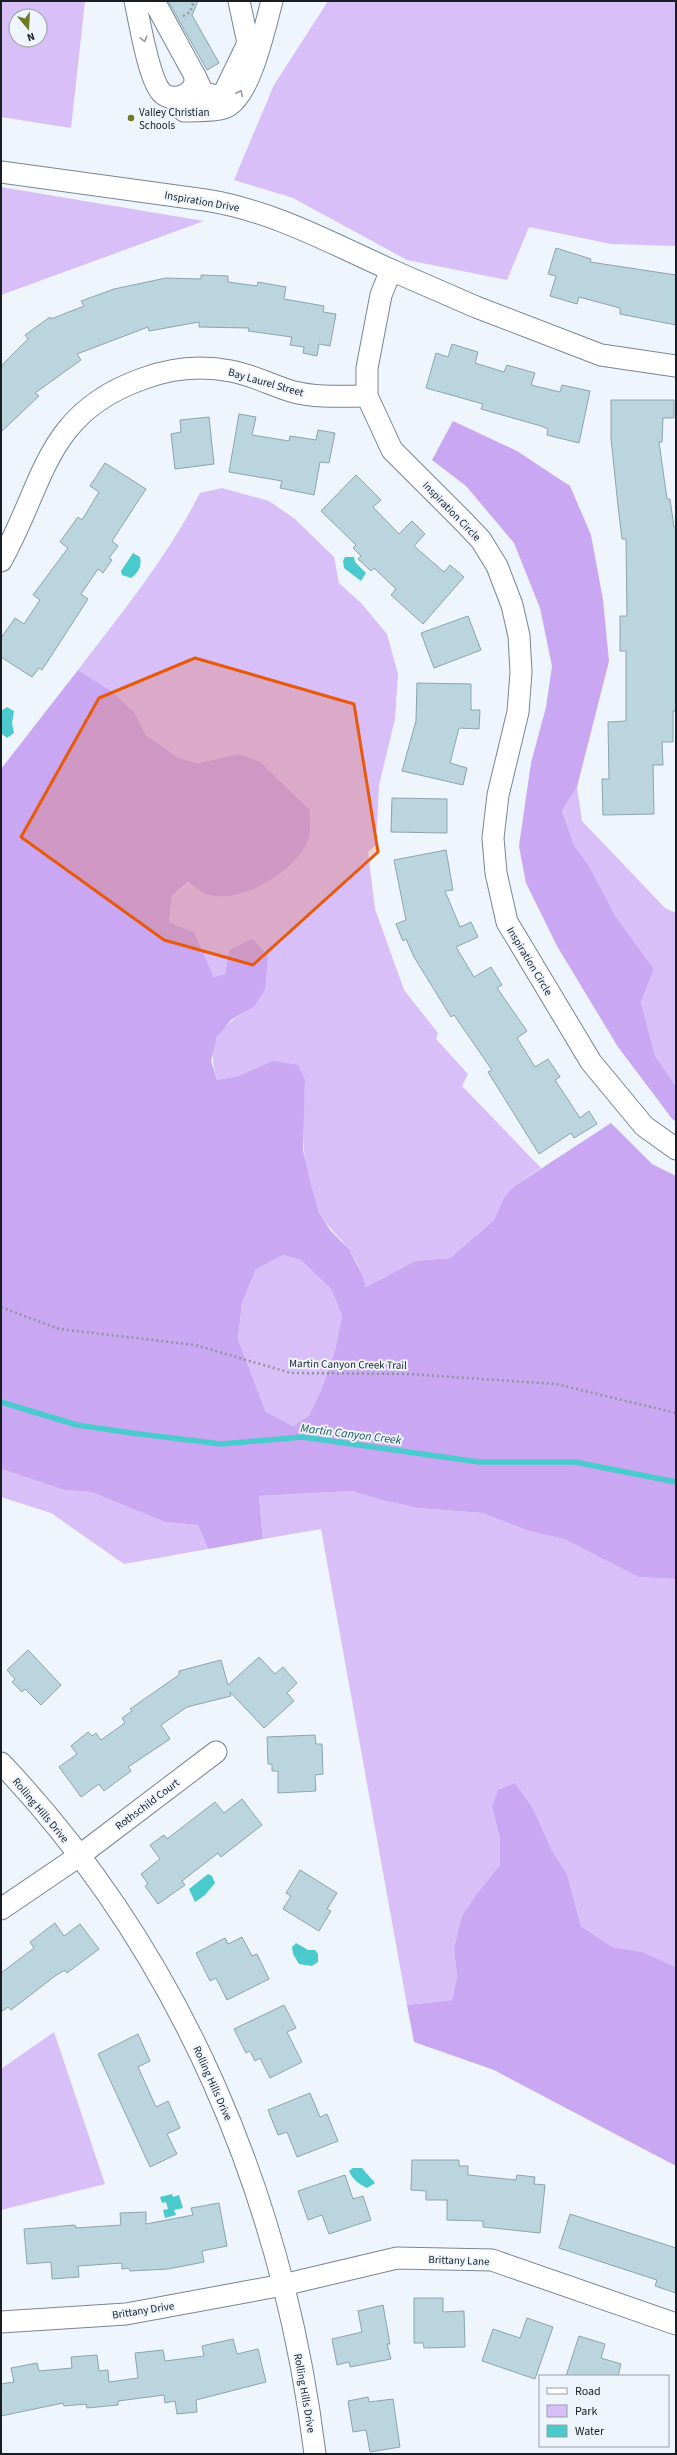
<svg xmlns="http://www.w3.org/2000/svg" width="677" height="2455" viewBox="0 0 677 2455" font-family="'Source Sans 3',sans-serif">
<style>
.green{fill:#d9bff8;fill-rule:evenodd}
.forest{fill:#caa7f2;fill-rule:evenodd}
.water{fill:#4acacc}
.lines{fill:none;stroke-linecap:round;stroke-linejoin:round}
.stream{stroke:#4acacc;stroke-width:5.5}
.building{fill:#bbd5df;stroke:#8ba4ad}
.minor-casing{stroke:#778696;stroke-width:23}
.path{stroke:#8e949b;stroke-width:2.5;stroke-dasharray:2 3;stroke-linecap:butt}
.minor{stroke:#fff;stroke-width:21}
.oneway{stroke:#979a9c}
.marked{fill:#e8590c;fill-opacity:0.2;stroke:#e8590c;stroke-width:3;stroke-linejoin:round}
.poi-dot{fill:#707923;stroke:#eef5fd;stroke-width:1.5}
.labels{text-anchor:middle;stroke-width:4;stroke-linejoin:round;paint-order:stroke}
.poi-label{font-size:11px;fill:#181e24;stroke:#eef5fd;text-anchor:start}
.street-label{font-size:11px;fill:#181e24;stroke:#eef5fd}
.water-label{font-size:12px;font-style:italic;fill:#215757;stroke:#eef5fd}
</style>
<rect width="100%" height="100%" fill="#eef5fd"/>
<g class="green">
<path d="M1,1H85L71,128L1,117ZM16,16H40V40H16Z"/>
<path d="M328,1H676V246L611,244L529,227L507,280L407,260L293,198L234,180L274,85Z"/>
<path d="M1,187L204,221L1,295Z"/>
<path d="M222,488L269,501L295,519L334,557L339,583L361,603L387,634L398,674L395,719L379,785L376,845L368,852L375,909L404,990L438,1033L436,1039L468,1074L462,1086L541,1168L513,1187L504,1197L494,1220L450,1258L415,1261L366,1287C363,1274 356,1259 348,1248C339,1236 327,1227 320,1213C299,1172 303,1125 305,1080L272,1061L238,1076L217,1080C205,1040 220,1026 254,1007L268,955L252,940L229,950L225,974L214,977L194,932L169,922L172,896L189,882L206,894L239,754L198,763L179,758L146,735L134,712L110,690L78,670C123,611 166,559 200,493Z"/>
<path d="M577,787L582,821L665,908L676,913V1086L655,1056L641,1002L654,969L616,917L589,866L574,845L562,809Z"/>
<path d="M283,1255L301,1260L331,1289L342,1316L335,1350L322,1388L309,1417L293,1426L266,1412L238,1339L242,1303L256,1269Z"/>
<path d="M1,1469L64,1490L91,1492L165,1522L198,1525L208,1549L124,1564L51,1513L1,1497Z"/>
<path d="M352,1491L381,1500L418,1508L482,1513L529,1531L564,1539L638,1577L676,1579V1967L643,1952L612,1947L581,1926L567,1874L551,1849L492,1807L500,1839V1865L479,1891L454,1949L457,1977L452,2000L407,2005L321,1529L263,1539L259,1496Z"/>
<path d="M54,2032L105,2184L1,2210V2069Z"/>
</g>
<g class="forest">
<path d="M453,421L517,451L570,486L591,535L603,600L609,661L577,787L562,810L574,845L589,866L616,917L654,969L641,1002L655,1056L676,1086V1121L673,1120L618,1047L557,946L526,883L519,846L531,763L546,707L552,666L540,608L514,543L466,486L432,460Z"/>
<path d="M78,670L110,690L134,712L146,735L179,758L198,763L239,754L260,762L310,810C309,818 311,829 309,837C299,870 240,906 206,894C200,892 194,885 188,882L172,896L169,922L194,932L214,977L225,974L229,950L252,939L268,955L265,989L254,1007L231,1020L217,1037L211,1061L217,1080L238,1076L272,1061L298,1065L305,1080L303,1150L310,1182L319,1212L330,1230L349,1249L363,1276L366,1287L415,1261L450,1258L494,1220L504,1197L513,1187L611,1123L652,1164L676,1176V1579L638,1577L564,1539L529,1531L482,1513L418,1508L381,1500L352,1491L259,1496L263,1539L208,1549L198,1525L165,1522L91,1492L64,1490L1,1469V769ZM283,1255L301,1260L331,1289L342,1316L335,1350L322,1388L309,1416L293,1426L266,1412L238,1339L242,1303L256,1269Z"/>
<path d="M515,1783L533,1809L551,1849L567,1874L581,1926L612,1947L643,1952L676,1967V2166L494,2070L414,2042L407,2005L452,2000L457,1977L454,1949L462,1916L479,1891L500,1865V1839L492,1807L498,1790Z"/>
</g>
<g class="water">
<path d="M133,553L140,557C142,567 138,573 131,578L122,575L121,571Z"/>
<path d="M345,557H354L355,562L366,573L361,581L344,568L343,561Z"/>
<path d="M7,707L14,711L12,723L14,733L7,738L1,733V711Z"/>
<path d="M208,1874L212,1876L215,1883L205,1895L195,1902L189,1889Z"/>
<path d="M296,1943L308,1950H315L318,1954V1962L312,1966L299,1964L293,1954L292,1947Z"/>
<path d="M353,2168H362L375,2183L367,2188C359,2184 353,2180 349,2171Z"/>
<path d="M172,2194L173,2197L179,2195L183,2208L174,2210L176,2215L165,2218L163,2210L168,2209L166,2202L162,2203L160,2197Z"/>
</g>
<g class="lines">
<path class="stream" d="M1,1402L77,1425L132,1433L221,1444L302,1437L479,1462H575L676,1482"/>
</g>
<g class="building">
<path d="M168,1H198L192,15L219,63L207,70Z"/>
<path d="M556,248L591,259L590,262L676,275V325L620,314V308L579,297L577,304L550,296L556,276L548,274Z"/>
<path d="M201,275L228,276V282L257,286L258,282L286,287L284,299L324,306L323,312L336,314L330,346L319,344L317,356L303,353L304,347L290,345L292,337L248,331L249,328L199,327V322L149,331L148,327L77,354L81,360L35,393L39,396L1,432V366L28,339L25,335L50,317L51,319L84,306L81,301L114,289L166,278L201,279Z"/>
<path d="M452,344L478,352L475,363L504,372L507,365L535,373L531,385L560,392L562,385L590,391L579,443L547,435L548,429L541,426L481,409L483,404L426,388L436,353L448,357Z"/>
<path d="M611,400H674V418H663L662,442H659L667,499H670L674,527H676V711H673V742H662L663,765H653L654,814L603,815L602,779H609L608,722L626,721V651H620V616H627L626,539H622L618,506L611,438Z"/>
<path d="M239,414L256,417L252,435L289,441L290,436L316,440L318,430L335,433L329,463L320,462L314,495L280,488L282,481L229,472Z"/>
<path d="M209,417L214,464L175,469L171,434L181,432L180,420Z"/>
<path d="M105,463L146,489L112,541L118,546L109,558L112,560L103,573L98,569L81,594L88,599L42,670L39,668L32,677L1,657V638L15,618L24,624L40,600L33,595L68,548L60,542L78,517L82,520L99,492L90,486Z"/>
<path d="M356,475L381,500L373,507L399,534L412,521L425,534L414,546L444,572L450,565L464,577L423,624L391,595L396,589L374,568L371,571L358,559L361,556L353,548L356,545L321,511Z"/>
<path d="M468,616L481,650L434,668L421,633Z"/>
<path d="M417,683L471,684V710H480L479,729L459,728L450,763L467,768L463,785L402,771L416,721Z"/>
<path d="M392,798L447,799V833L391,832Z"/>
<path d="M446,850L453,890L445,891L460,927L471,922L478,937L456,947L474,977L491,967L502,985L497,988L527,1031L517,1038L535,1067L548,1059L560,1077L555,1080L580,1118L589,1111L597,1124L574,1138L571,1133L539,1154L488,1072L492,1070L454,1015L451,1017L414,957L406,939L403,941L396,924L406,920L394,860Z"/>
<path d="M28,1650L61,1685L41,1705L25,1689L22,1692L12,1682L15,1679L7,1670Z"/>
<path d="M259,1657L275,1674L283,1667L297,1683L287,1693L294,1701L264,1728L230,1692L231,1696L187,1707L161,1725L170,1739L128,1767L131,1771L104,1791L99,1784L81,1797L59,1767L77,1754L71,1746L88,1732L92,1736L96,1733L101,1740L125,1723L122,1718L132,1711L130,1709L179,1675V1671L221,1660L228,1685Z"/>
<path d="M315,1735L316,1744H322L323,1774L315,1775L316,1791L278,1793V1771H272V1764H268L267,1737Z"/>
<path d="M242,1799L262,1825L221,1857L218,1853L182,1881L185,1885L158,1904L145,1886L148,1884L141,1874L160,1859L150,1845L164,1835L167,1839L215,1802L224,1813Z"/>
<path d="M300,1870L337,1893L327,1909L331,1911L319,1931L283,1909L291,1896L286,1893Z"/>
<path d="M55,1923L64,1936L80,1924L99,1949L67,1973L65,1970L55,1976L11,2010L8,2007L1,2012V1973L34,1948L30,1942Z"/>
<path d="M242,1937L252,1956L257,1954L269,1979L227,2000L216,1978L210,1981L196,1953L225,1938L228,1944Z"/>
<path d="M284,2005L296,2028L287,2032L302,2062L270,2078L260,2058L255,2061L250,2051L246,2053L234,2029Z"/>
<path d="M138,2034L150,2061L138,2067L156,2107L168,2101L180,2128L167,2134L177,2154L150,2167L98,2054Z"/>
<path d="M310,2093L320,2117L327,2114L338,2141L297,2157L287,2132L278,2135L268,2110Z"/>
<path d="M412,2160H459V2166H468V2175L516,2180L517,2175L535,2177L534,2184L545,2185L540,2233L483,2227V2221L447,2220V2200H426V2191L411,2190Z"/>
<path d="M345,2175L353,2199L363,2196L371,2220L329,2234L322,2215L308,2220L298,2191Z"/>
<path d="M219,2203L227,2246L202,2251L204,2262L168,2269L130,2271L129,2268L122,2269V2263L78,2266L79,2277L52,2279L51,2262L27,2264L24,2229L75,2225L76,2228L121,2225L120,2213L146,2212V2224L193,2215L191,2208Z"/>
<path d="M570,2214L676,2248V2293L655,2286L657,2280L559,2248Z"/>
<path d="M414,2298H443V2312L464,2311L465,2347L424,2348L423,2343H414Z"/>
<path d="M383,2305L390,2344H387L391,2359L350,2367L349,2362L337,2365L332,2339L362,2332L358,2311Z"/>
<path d="M527,2318L553,2327L535,2379L482,2361L493,2329L520,2338Z"/>
<path d="M579,2336L605,2344L601,2358L621,2364L618,2376H566Z"/>
<path d="M233,2339L237,2354L258,2349L266,2382L196,2400L197,2412L177,2414L175,2401L165,2403L164,2395L118,2401V2405L87,2408L86,2404L64,2406L63,2403L1,2416V2384L14,2382L11,2368L37,2363L39,2371L72,2368L71,2357L97,2355L99,2371L108,2370L109,2382L138,2378L135,2353L163,2350L165,2361L204,2356L202,2346Z"/>
<path d="M368,2397L369,2402L393,2399L400,2447L370,2452L366,2430L353,2432L348,2401Z"/>
</g>
<g class="lines">
<g class="minor-casing">
<g id="minor">
<path d="M135,1C140,23 148,76 161,92C169,101 187,98 193,87C195,85 195,79 195,76L154,1"/>
<path d="M195,76L203,93L222,97L248,43L239,1"/>
<path d="M172,98L184,111C196,110 213,112 224,108C250,100 265,26 272,1"/>
<path d="M1,172L205,200C271,210 331,243 391,270"/>
<path d="M676,366L601,355L476,307L391,270L381,295L367,368V396L392,450L464,522L481,540L497,566L512,605L519,636L521,672L518,712L498,795L493,838L496,873L507,922L591,1062L644,1126L676,1149"/>
<path d="M1,561C45,483 44,414 142,379C171,368 200,365 231,371C253,375 273,386 294,392C317,398 344,396 367,396"/>
<path d="M1,1763C181,1953 283,2196 315,2454"/>
<path d="M1,1909L79,1856L216,1752"/>
<path d="M1,2322L126,2314L283,2285L397,2258L492,2260L676,2324"/>
</g>
</g>
<g class="path">
<path d="M183,16L190,12L194,1"/>
<path d="M1,1307L59,1329L195,1345L291,1373L409,1374L556,1384L676,1413"/>
</g>
<use href="#minor" class="minor"/>
</g>
<defs><path id="oneway-chevron" d="M-2-3.5L2.5 0L-2 3.5" fill="none" stroke-width="1.6" stroke-linecap="round" stroke-linejoin="round"/></defs>
<g class="oneway">
<use href="#oneway-chevron" transform="translate(144 39) rotate(76)"/>
<use href="#oneway-chevron" transform="translate(240 93) rotate(-65)"/>
</g>
<path class="marked" d="M195,658L354,704L378,852L253,965L164,940L21,837L99,698Z"/>
<circle class="poi-dot" cx="131" cy="118" r="4"/>
<g class="labels">
<g class="poi-label">
<text x="139" y="116">Valley Christian<tspan x="139" dy="13">Schools</tspan></text>
</g>
<g class="street-label">
<text transform="translate(202 201) rotate(10)" y="4">Inspiration Drive</text>
<text transform="translate(266 382) rotate(16)" y="4">Bay Laurel Street</text>
<text transform="translate(452 511) rotate(46)" y="4">Inspiration Circle</text>
<text transform="translate(530 961) rotate(59)" y="4">Inspiration Circle</text>
<text transform="translate(348 1364) rotate(1)" y="4">Martin Canyon Creek Trail</text>
<text transform="translate(147 1804) rotate(-37)" y="4">Rothschild Court</text>
<text transform="translate(41 1810) rotate(50)" y="4">Rolling Hills Drive</text>
<text transform="translate(213 2083) rotate(66)" y="4">Rolling Hills Drive</text>
<text transform="translate(459 2260) rotate(2)" y="4">Brittany Lane</text>
<text transform="translate(143 2310) rotate(-9)" y="4">Brittany Drive</text>
<text transform="translate(305 2393) rotate(80)" y="4">Rolling Hills Drive</text>
</g>
<g class="water-label">
<text transform="translate(351 1434) rotate(7)" y="4">Martin Canyon Creek</text>
</g>
</g>
<rect width="677" height="2455" fill="none" stroke="#181e24" stroke-width="4"/>
<rect x="539" y="2375" width="130" height="72" fill="#eef5fd" stroke="#989fa6"/>
<rect x="547" y="2388" width="20" height="6" fill="#ffffff" stroke="#989fa6"/>
<text x="575" y="2395" font-size="12" fill="#181e24">Road</text>
<rect x="547" y="2405" width="20" height="12" fill="#d9bff8" stroke="#989fa6"/>
<text x="575" y="2415" font-size="12" fill="#181e24">Park</text>
<rect x="547" y="2425" width="20" height="12" fill="#4acacc" stroke="#989fa6"/>
<text x="575" y="2435" font-size="12" fill="#181e24">Water</text>
<g transform="translate(28 28) rotate(162)"><circle r="19" fill="#eef5fd" stroke="#989fa6"/>
<path d="M0-3L7 15L0 10L-7 15Z" fill="#707923"/>
<text y="-6" font-size="11" font-weight="bold" text-anchor="middle" fill="#181e24">N</text>
</g>
</svg>
